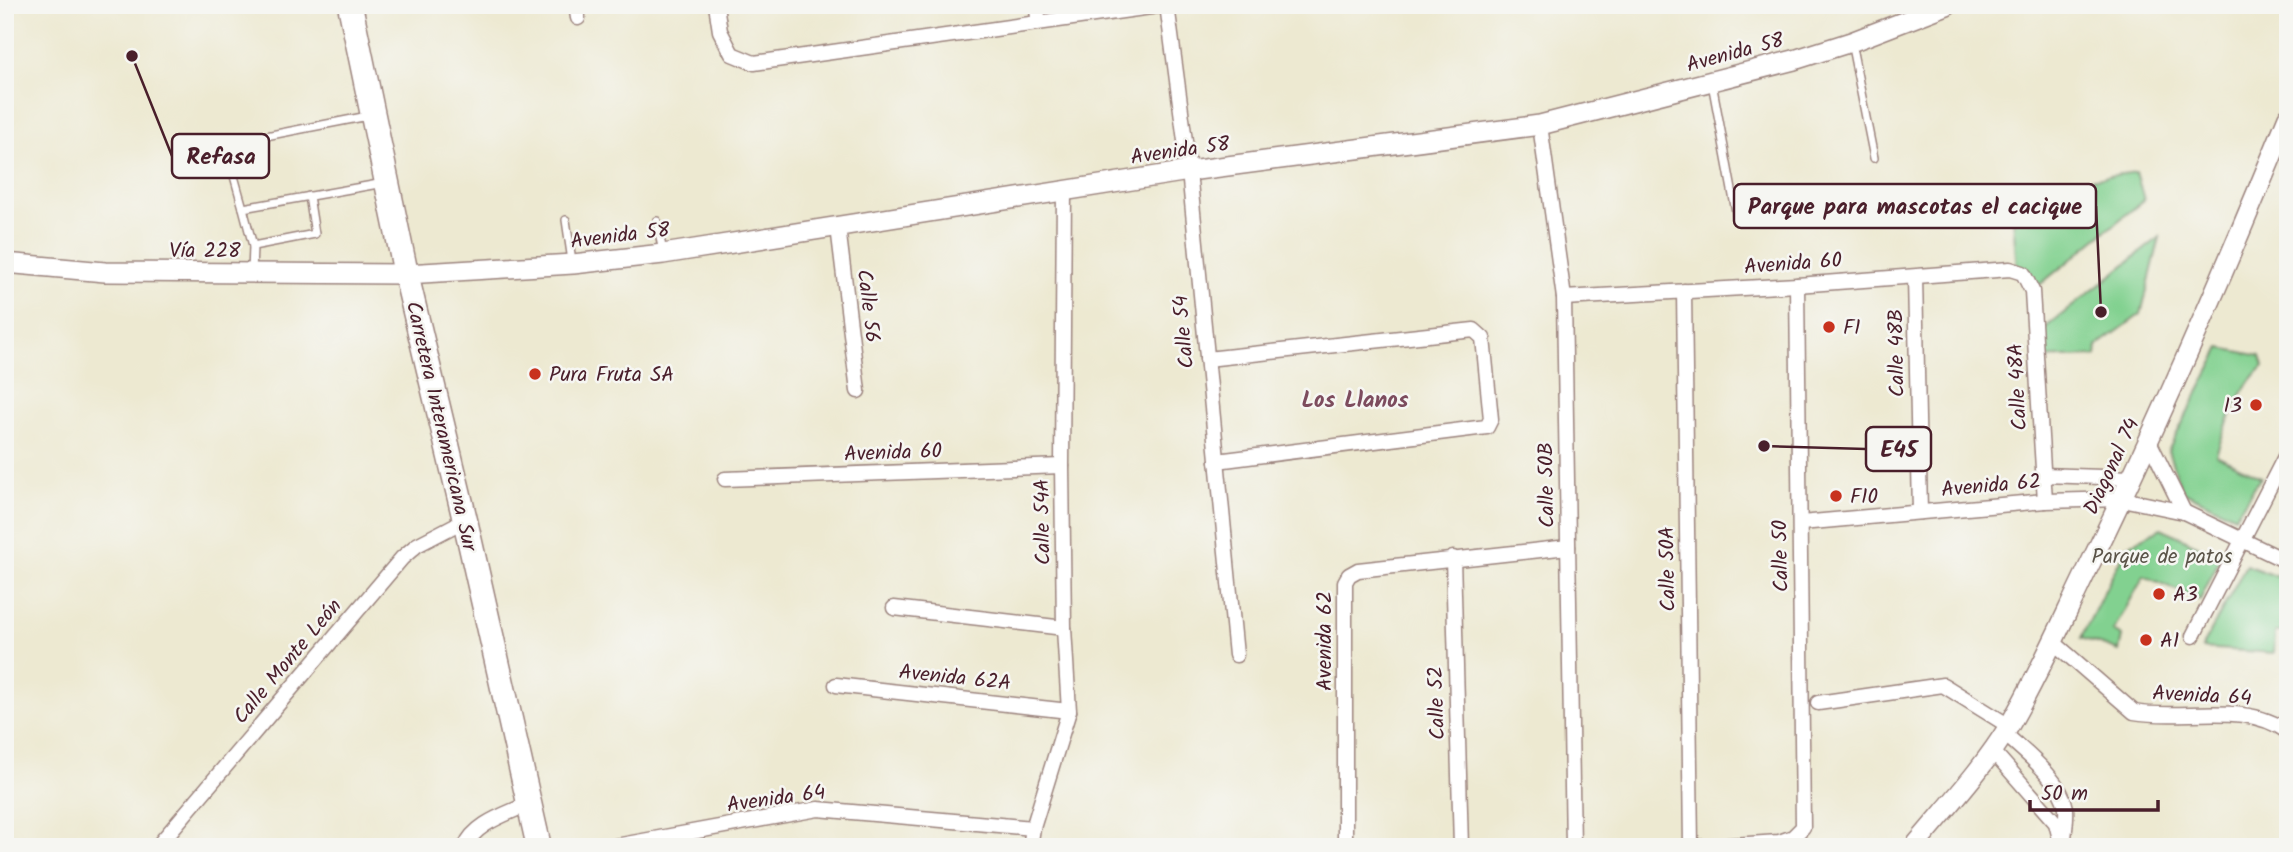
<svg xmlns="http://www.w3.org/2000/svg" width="2293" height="852" viewBox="0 0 2293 852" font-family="Kalam,sans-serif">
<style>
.green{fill:#82d190;stroke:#66785e;stroke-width:2}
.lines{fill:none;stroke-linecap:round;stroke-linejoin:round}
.lane-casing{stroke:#9c847e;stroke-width:10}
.street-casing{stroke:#9c847e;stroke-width:17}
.secondary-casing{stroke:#9c847e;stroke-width:22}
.highway-casing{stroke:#9c847e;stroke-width:27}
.lane{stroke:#fff;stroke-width:7}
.street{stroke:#fff;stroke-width:14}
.secondary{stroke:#fff;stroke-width:19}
.highway{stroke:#fff;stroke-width:24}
.poi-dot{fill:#c8321e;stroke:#f6f6f2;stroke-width:2.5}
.labels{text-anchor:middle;stroke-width:5;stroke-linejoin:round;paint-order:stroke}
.street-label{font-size:21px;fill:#4a1f2b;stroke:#f6f6f2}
.poi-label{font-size:21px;fill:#4a1f2b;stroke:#f6f6f2;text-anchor:start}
.park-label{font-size:21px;fill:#5b5449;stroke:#f6f6f2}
.neighbourhood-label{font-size:23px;font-weight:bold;fill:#7d4c5e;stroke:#f6f6f2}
.leader{fill:none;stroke:#4a1f2b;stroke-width:2.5}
.callout-dot{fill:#4a1f2b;stroke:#f6f6f2;stroke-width:2.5}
.callout{fill:#f6f6f2;stroke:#4a1f2b;stroke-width:2.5}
.callout-label{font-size:23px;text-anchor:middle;font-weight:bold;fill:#4a1f2b}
</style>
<rect width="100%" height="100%" fill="#f6f6f2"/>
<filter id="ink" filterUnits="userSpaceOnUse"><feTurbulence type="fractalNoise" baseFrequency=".0143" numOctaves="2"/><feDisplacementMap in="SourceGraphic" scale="14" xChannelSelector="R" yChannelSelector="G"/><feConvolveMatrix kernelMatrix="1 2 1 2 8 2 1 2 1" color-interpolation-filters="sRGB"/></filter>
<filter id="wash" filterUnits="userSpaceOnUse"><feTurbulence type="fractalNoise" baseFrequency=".00686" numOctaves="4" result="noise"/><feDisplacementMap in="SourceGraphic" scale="28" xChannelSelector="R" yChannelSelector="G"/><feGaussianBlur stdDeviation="1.57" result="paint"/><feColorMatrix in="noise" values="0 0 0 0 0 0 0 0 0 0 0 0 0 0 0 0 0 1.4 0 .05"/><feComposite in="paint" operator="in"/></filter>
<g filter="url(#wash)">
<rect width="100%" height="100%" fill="#ede9d1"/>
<g class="green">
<path d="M2136,172L2144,200L2032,291L2017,271L2011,190Z"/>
<path d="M2160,237L2141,314L2097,346L2096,356L2036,358V335Z"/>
<path d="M2221,348L2261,356L2264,366C2240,387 2225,426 2216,455L2261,477L2235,516L2182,491L2168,451Z"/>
<path d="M2161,528L2221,557L2200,600L2144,576L2113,631L2122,636L2119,651L2081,638L2127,546Z"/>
<path d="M2246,565L2288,581V632H2275L2274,653L2202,648Z"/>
</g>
</g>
<g filter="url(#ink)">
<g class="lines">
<g class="lane-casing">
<g id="lane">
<path d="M1851,42L1874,158"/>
<path d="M1712,83L1737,217"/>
<path d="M368,116L225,144L243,208L384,183"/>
<path d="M243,208L253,246L252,273"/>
<path d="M566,220L572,261"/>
<path d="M657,221L663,253"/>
<path d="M253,246L315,234L309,196"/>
</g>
</g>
<g class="street-casing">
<g id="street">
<path d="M576,5L578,18"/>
<path d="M716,5L720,31L732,54L754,63L1165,5"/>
<path d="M1036,5L1039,22"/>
<path d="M1167,5L1189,171L1236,655"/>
<path d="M1540,125L1564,298L1573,847"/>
<path d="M838,227L858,391"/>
<path d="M1915,277L1920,512"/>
<path d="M1684,291L1691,847"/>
<path d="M1564,298L1797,285L2010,269L2023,273L2032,291L2045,501"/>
<path d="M1207,359L1474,330L1483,338L1491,419L1487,427L1478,428L1217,461"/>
<path d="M2148,439L2184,512"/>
<path d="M2043,475L2131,478"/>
<path d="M725,479L1062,466"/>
<path d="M1801,523L2045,501L2122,499L2184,512L2288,562"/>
<path d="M1453,558L1461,847"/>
<path d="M894,608L1064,628"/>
<path d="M2193,636L2288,451"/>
<path d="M2052,641L2134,712C2183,721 2245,700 2288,732"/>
<path d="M836,685L1069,711"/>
<path d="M1818,703L1943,685L2009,726"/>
<path d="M2004,733C2024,752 2061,779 2066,808C2067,821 2064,834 2063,847"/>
<path d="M1992,750L2056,823L2060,839"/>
<path d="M157,847L402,558L417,545L465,520"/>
<path d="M465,847C475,823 505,815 528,804"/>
<path d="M610,847L818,809L1033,828"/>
<path d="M1030,847L1033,828L1069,711L1064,628L1062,466L1064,191"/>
<path d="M1345,847V582L1349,575L1358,570L1568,547"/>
<path d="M1702,847L1779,842L1793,837L1803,827L1797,285"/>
</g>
</g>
<g class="secondary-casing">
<g id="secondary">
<path d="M5,263L105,272L406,274L573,264L663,254L1189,171L1540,125L1794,60L1851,42L1947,5"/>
<path d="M1914,847C1946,808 1983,769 2009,726C2039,675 2064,617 2090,564C2162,418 2226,268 2288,117"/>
</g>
</g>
<g class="highway-casing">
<path id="highway" d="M350,5L406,274L465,520L539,847"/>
</g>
<use href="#lane" class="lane"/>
<use href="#street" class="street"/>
<use href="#secondary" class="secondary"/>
<use href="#highway" class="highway"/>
</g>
</g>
<g class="poi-dot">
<circle cx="1829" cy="327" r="7"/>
<circle cx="535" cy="374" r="7"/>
<circle cx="2256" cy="405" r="7"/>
<circle cx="1836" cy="496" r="7"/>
<circle cx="2159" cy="594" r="7"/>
<circle cx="2146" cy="640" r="7"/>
</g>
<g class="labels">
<g class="street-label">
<text transform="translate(1735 52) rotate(-15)" y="7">Avenida 58</text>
<text transform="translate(1180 150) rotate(-8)" y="7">Avenida 58</text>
<text transform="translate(620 235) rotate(-7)" y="7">Avenida 58</text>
<text x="205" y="257">Vía 228</text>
<text transform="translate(1793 263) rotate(-4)" y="7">Avenida 60</text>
<text transform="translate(869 306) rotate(83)" y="7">Calle 56</text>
<text transform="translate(1183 332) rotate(-95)" y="7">Calle 54</text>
<text transform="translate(1896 353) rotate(-91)" y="7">Calle 48B</text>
<text transform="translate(2017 387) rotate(-93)" y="7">Calle 48A</text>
<text transform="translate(442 426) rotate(77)" y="7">Carretera Interamericana Sur</text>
<text transform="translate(893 452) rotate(-2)" y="7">Avenida 60</text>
<text transform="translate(2111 466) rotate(-65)" y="7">Diagonal 74</text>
<text transform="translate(1546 485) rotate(-91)" y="7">Calle 50B</text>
<text transform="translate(1991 485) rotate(-5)" y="7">Avenida 62</text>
<text transform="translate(1042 522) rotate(-91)" y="7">Calle 54A</text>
<text transform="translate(1780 556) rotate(-91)" y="7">Calle 50</text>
<text transform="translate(1667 569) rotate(-91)" y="7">Calle 50A</text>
<text transform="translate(1324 641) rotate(-90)" y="7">Avenida 62</text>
<text transform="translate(287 661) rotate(-50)" y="7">Calle Monte León</text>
<text transform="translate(955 677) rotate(6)" y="7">Avenida 62A</text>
<text transform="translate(2202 695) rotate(3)" y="7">Avenida 64</text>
<text transform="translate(1436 703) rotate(-92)" y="7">Calle 52</text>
<text transform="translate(776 798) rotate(-8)" y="7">Avenida 64</text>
</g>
<g class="poi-label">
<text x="1843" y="334">F1</text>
<text x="549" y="381">Pura Fruta SA</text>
<text x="2242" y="412" text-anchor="end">I3</text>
<text x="1850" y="503">F10</text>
<text x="2173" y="601">A3</text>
<text x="2160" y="647">A1</text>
</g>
<g class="park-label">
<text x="2162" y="563">Parque de patos</text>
</g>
<g class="neighbourhood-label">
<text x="1355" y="407">Los Llanos</text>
</g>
</g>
<path class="leader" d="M132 56L172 156M2101 312L2096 206M1764 446L1866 449"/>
<g class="callout-dot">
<circle cx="132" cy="56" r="7"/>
<circle cx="2101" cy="312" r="7"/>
<circle cx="1764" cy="446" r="7"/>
</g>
<g class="callout">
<rect x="172" y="134" width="97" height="44" rx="7"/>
<rect x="1734" y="184" width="362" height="44" rx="7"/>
<rect x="1866" y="427" width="65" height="44" rx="7"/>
</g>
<g class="callout-label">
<text x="221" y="164">Refasa</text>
<text x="1915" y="214">Parque para mascotas el cacique</text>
<text x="1899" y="457">E45</text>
</g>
<rect width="2293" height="852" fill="none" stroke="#f6f6f2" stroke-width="28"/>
<path d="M2030 800v10h128v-10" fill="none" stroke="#4a1f2b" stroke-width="3.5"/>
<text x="2041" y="800" font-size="21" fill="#4a1f2b" stroke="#f6f6f2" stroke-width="5" paint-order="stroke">50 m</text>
</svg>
